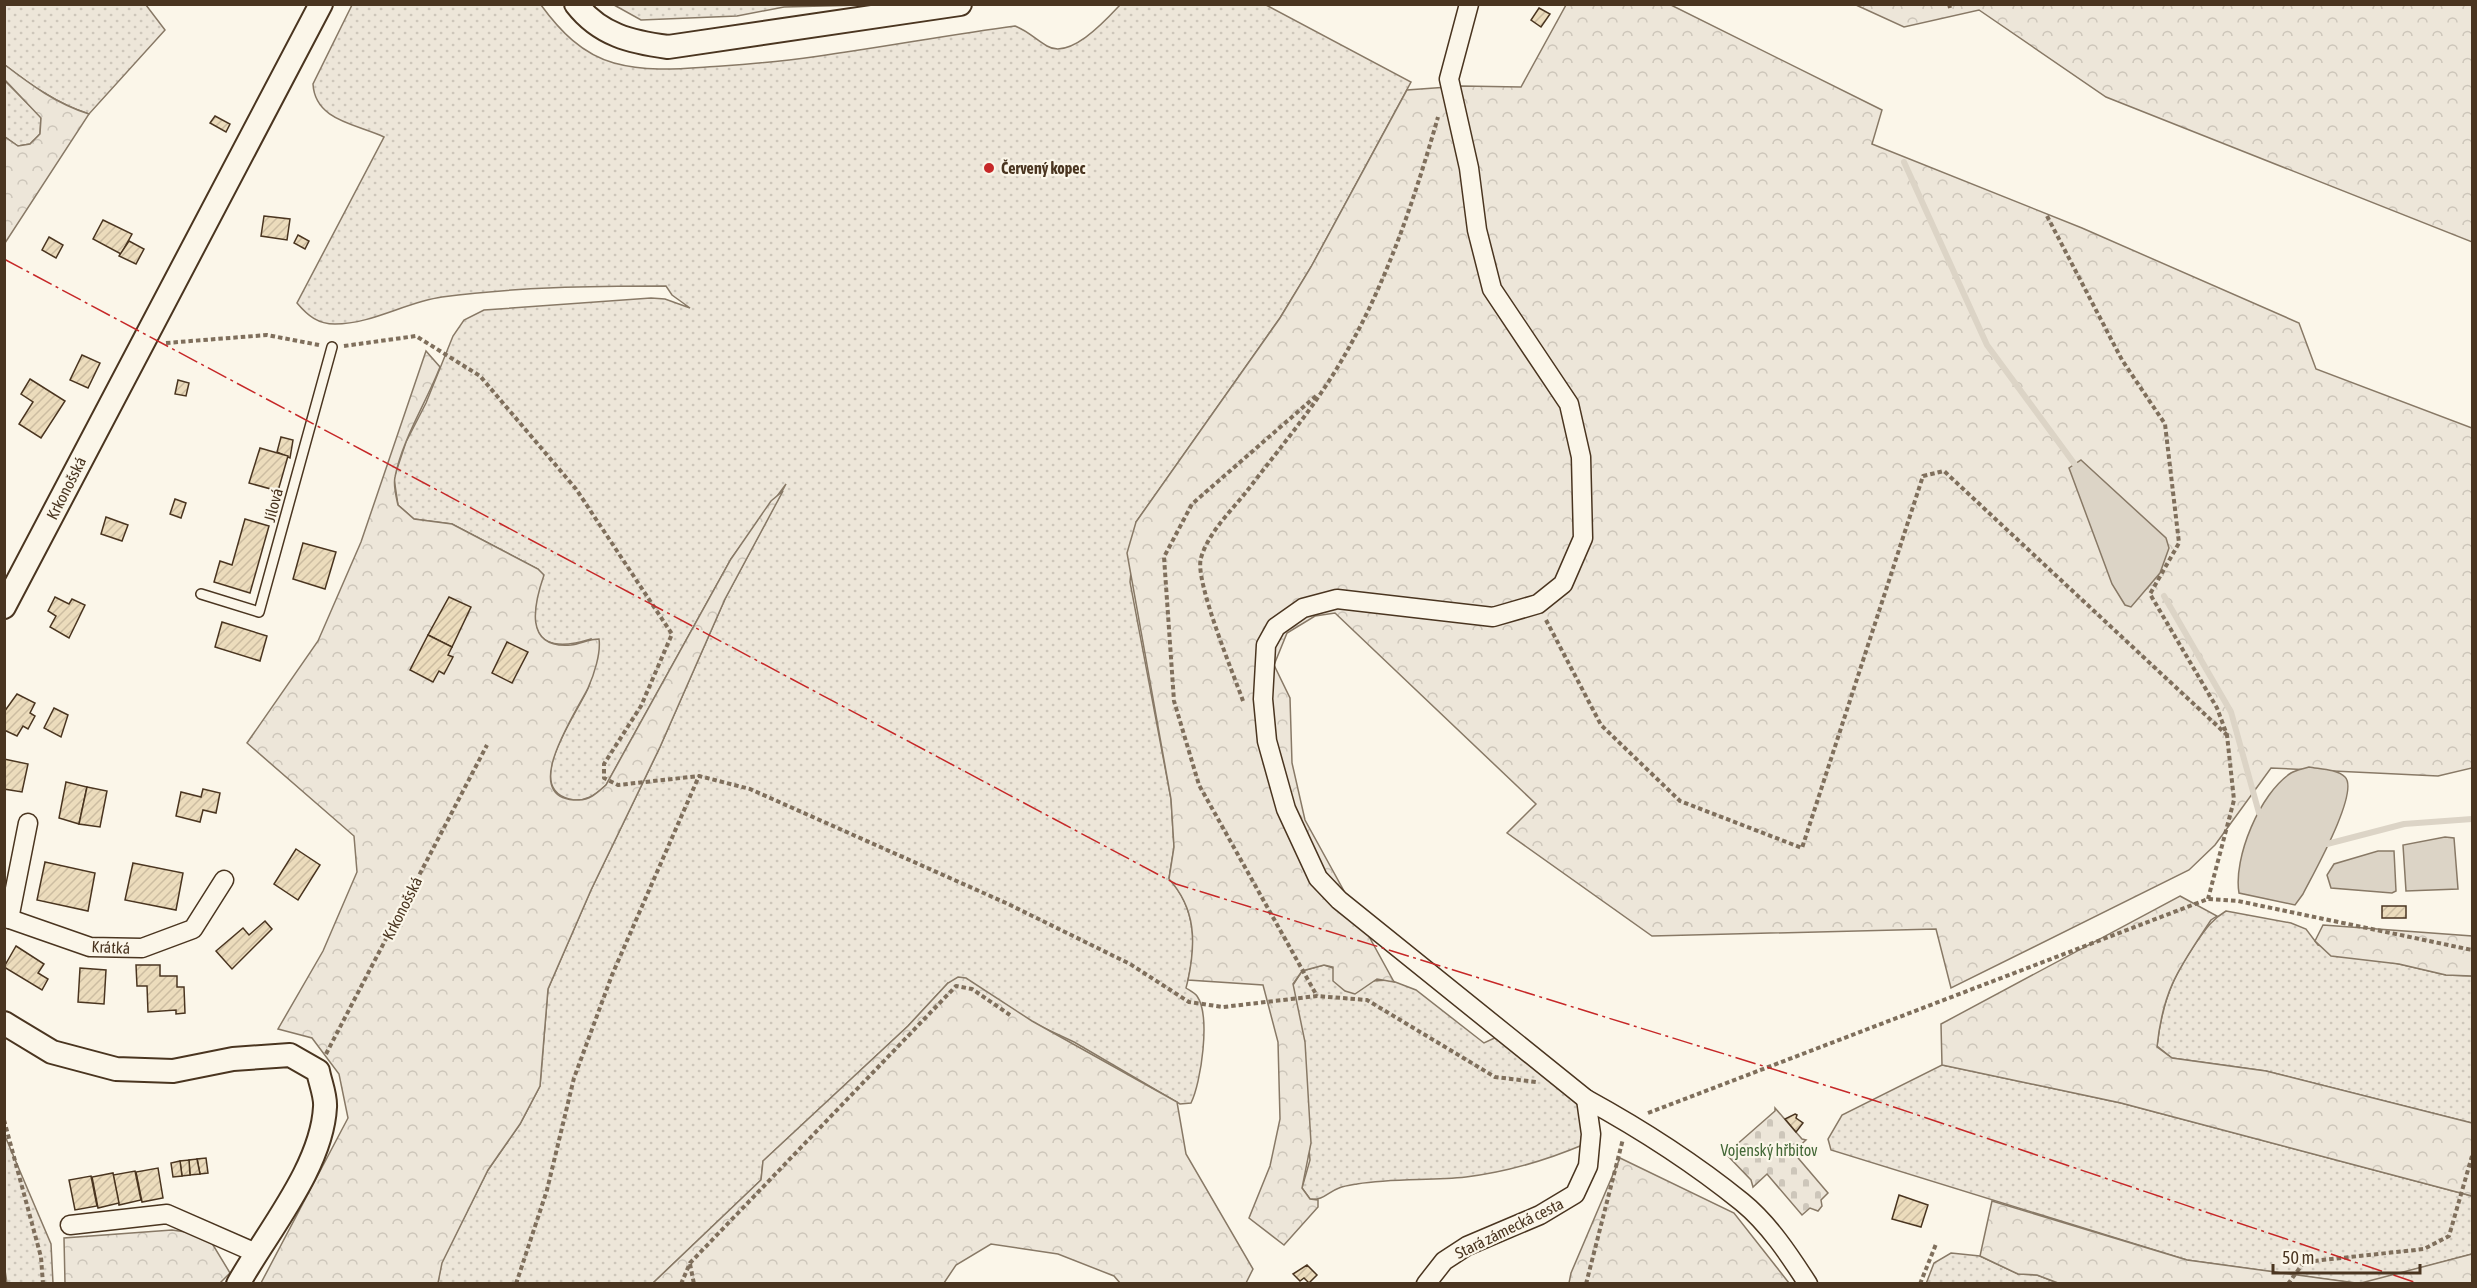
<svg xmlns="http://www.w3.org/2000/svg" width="2477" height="1288" viewBox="0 0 2477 1288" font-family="'Asap Condensed',sans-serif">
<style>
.grass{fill:url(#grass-dots);stroke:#887966;stroke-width:1.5}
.forest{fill:url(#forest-crowns);stroke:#887966;stroke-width:1.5}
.cemetery{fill:url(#cemetery-stones);stroke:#887966;stroke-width:1.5}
.water{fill:#dcd4c6;stroke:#887966;stroke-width:1.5}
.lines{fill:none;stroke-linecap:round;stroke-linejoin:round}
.stream{stroke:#dcd4c6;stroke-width:6}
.building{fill:url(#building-hatch);stroke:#4a3520;stroke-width:1.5}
.service-casing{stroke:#4a3520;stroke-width:12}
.minor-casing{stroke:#4a3520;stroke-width:21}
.tertiary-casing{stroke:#4a3520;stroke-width:26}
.path{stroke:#7f6f5c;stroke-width:4;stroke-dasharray:4.5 3;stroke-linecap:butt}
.service{stroke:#fbf6e9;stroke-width:9}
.minor{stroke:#fbf6e9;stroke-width:18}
.tertiary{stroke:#fbf6e9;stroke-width:22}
.power{stroke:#c62828;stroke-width:1.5;stroke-dasharray:21 4.5 3 4.5;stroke-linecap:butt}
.poi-dot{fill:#c62828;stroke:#fbf6e9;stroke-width:2}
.labels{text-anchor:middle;stroke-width:4.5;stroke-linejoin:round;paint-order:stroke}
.poi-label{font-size:16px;font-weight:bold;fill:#4a3520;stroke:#fbf6e9;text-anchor:start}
.street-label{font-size:16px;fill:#4a3520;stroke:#fbf6e9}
.park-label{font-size:16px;fill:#436837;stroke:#fbf6e9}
</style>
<defs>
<pattern id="grass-dots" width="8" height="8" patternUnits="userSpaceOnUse" patternTransform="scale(1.5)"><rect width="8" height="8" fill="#ede6d9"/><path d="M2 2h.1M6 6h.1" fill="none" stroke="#cdc6ba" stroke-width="1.8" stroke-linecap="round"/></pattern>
<pattern id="forest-crowns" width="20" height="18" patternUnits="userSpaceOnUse" patternTransform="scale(1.5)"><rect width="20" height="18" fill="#ede6d9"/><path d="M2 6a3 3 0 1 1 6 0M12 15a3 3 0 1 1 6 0" fill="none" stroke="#cdc6ba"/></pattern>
<pattern id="cemetery-stones" width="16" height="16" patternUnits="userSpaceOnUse" patternTransform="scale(1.5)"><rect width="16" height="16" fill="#ede6d9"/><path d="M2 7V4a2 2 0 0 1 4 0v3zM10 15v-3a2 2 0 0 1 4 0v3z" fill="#cdc6ba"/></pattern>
<pattern id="building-hatch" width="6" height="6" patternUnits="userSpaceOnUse" patternTransform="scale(1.5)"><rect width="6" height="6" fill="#ecdcbc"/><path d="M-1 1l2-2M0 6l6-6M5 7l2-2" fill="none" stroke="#ccbda1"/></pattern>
</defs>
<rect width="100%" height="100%" fill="#fbf6e9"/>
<g class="grass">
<path d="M4,5H146L165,30L89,114C57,104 31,85 5,65Z"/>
<path d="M352,5H541C560,31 582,54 614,63C650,73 686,68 722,66C821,60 917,39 1015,26C1028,31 1035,39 1047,46C1070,60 1106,20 1120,5H1266L1411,82L1311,267L1280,318L1136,522L1130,582L1171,799L1174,847L1169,878C1197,910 1197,948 1186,988C1189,990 1195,993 1197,996C1211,1016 1201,1083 1191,1103L1180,1104L1074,1042L948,983L908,1026L763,1161L761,1180L653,1283H438L441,1263L488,1170L520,1124L540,1086L548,989L591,890L660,747L725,599L786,484L731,559L606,785C595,795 585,803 569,799C521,786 580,710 589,686C594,672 591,654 591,639C530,658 527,623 543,575L538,569L452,524L414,519L398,505L394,478L406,442L426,403L453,336L464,320L484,310L651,298L665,299L690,308L672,295L666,286C591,286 516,287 442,297C406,302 372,324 335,324C318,324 308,316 297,303L384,137C357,124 315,121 313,84Z"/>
<path d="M614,5V4L862,5L784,7L737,16L641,20Z"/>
<path d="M4,80L41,117L40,134L30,144L18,146L5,137Z"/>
<path d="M2226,911L2291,923L2306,929L2318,945L2446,975L2472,976V1123L2266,1071L2172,1058L2157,1046C2162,1004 2171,979 2195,944C2205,930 2211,920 2226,911Z"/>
<path d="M1324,965L1371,981L1390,980L1416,990L1484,1043L1499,1036L1579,1103L1585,1144C1547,1160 1508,1172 1466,1177C1430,1181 1394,1178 1357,1184C1351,1185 1344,1186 1339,1188C1328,1192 1323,1201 1310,1199L1302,1188L1310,1160L1293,985L1302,971Z"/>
<path d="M1942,1065L2121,1103L2472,1196V1254L2361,1284L2187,1260L1831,1150L1828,1139L1842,1115Z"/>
<path d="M5,1136L51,1244L53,1283H7L4,1264Z"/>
<path d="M1951,1253L1980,1256L2018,1274L2037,1275L2058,1283L1926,1284L1934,1263Z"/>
</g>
<g class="forest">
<path d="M1566,5H1671L1882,110L1872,144L2082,228L2299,323L2316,369L2472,428V768L2438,776L2271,768L2215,845L2189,870L1951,988L1936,929L1652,936L1507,833L1536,804L1335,613L1315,616L1287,633L1274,665L1290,698L1292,763L1305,820L1394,982L1377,979L1355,994L1345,991L1333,981V967L1324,965L1302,971L1293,984L1305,1042L1311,1143L1302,1188L1310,1199L1318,1200V1207L1284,1245L1249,1218L1270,1166L1280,1119L1278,1042L1263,985L1188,980C1196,942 1196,909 1169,879L1174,847L1171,799L1127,553L1136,522L1280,318L1311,267L1407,90L1462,86L1521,87Z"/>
<path d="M1856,5H2472V242L2106,97L1979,10L1904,27Z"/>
<path d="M5,65C31,85 57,104 89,114L5,243V137L18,146L30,144L40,134L41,118L5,80Z"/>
<path d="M426,351L440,367C426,403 402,440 395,477C393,486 396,496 398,505L414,519L452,524L538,569L544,575C534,604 523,649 571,645C580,644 589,639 599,639C601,653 594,675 588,688C577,711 515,801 579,800C591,800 598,792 606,785L731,559L771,501L783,491L725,599L660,747L591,890L548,989L540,1086L520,1124L488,1170L442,1263L438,1283H261L348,1118L339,1074L312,1038L278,1029L323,951L357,872L354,836L247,743L318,641L361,542Z"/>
<path d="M2180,896L2217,916L2211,920C2180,967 2163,988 2157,1047L2172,1058L2266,1071L2472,1123V1196L2121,1103L1942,1065L1941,1024Z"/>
<path d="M2323,925L2472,936V976L2446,975L2399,964L2331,956L2315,941Z"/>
<path d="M958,977L966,978L1032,1021L1177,1102L1186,1154L1253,1269L1246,1283H1120L1114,1276L1058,1254L991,1244L956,1265L944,1283H653L761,1180L763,1161L908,1026L948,983Z"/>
<path d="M1620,1158L1734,1213L1789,1283H1569L1571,1273Z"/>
<path d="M1992,1201L2187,1260L2356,1283H2058L2037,1275L2018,1274L1980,1256Z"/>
<path d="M172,1230L207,1235L230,1273L220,1283H65L64,1238Z"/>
<path d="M2472,1254V1283H2361Z"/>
</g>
<path class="cemetery" d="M1775,1108L1802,1139L1806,1140L1793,1152L1828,1193L1821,1200L1822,1206L1818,1211L1810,1208L1802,1215L1767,1174L1753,1187L1751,1180L1726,1154L1775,1111Z"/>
<g class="water">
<path d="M2081,460L2166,538L2169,548L2160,573L2131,607L2125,605L2112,584L2069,468Z"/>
<path d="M2309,767C2319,769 2337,769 2345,777C2360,792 2312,876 2303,894L2295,905L2239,893C2233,858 2260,793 2291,773C2296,770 2303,769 2309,767Z"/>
<path d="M2445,837L2454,838L2458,889L2406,891L2403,845Z"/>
<path d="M2378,851H2394L2396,891L2392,893L2331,888L2327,875L2334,864Z"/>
</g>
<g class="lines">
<g class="stream">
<path d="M1904,162L1987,345L2079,470"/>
<path d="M2164,596L2231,712L2259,813L2264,817"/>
<path d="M2319,842L2327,844L2404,824L2472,819"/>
</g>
</g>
<g class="building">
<path d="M1539,8L1550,14L1541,27L1531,20Z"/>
<path d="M215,116L230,124L226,132L210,123Z"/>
<path d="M264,216L290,219L287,240L261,236Z"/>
<path d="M103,220L132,234L121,254L93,239Z"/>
<path d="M298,235L309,241L305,249L294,243Z"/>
<path d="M49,237L63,245L56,258L42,250Z"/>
<path d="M129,241L144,249L136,264L119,256Z"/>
<path d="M82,355L100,363L88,388L70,380Z"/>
<path d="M30,379L65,401L41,438L19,424L33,402L21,394Z"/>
<path d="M178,380L189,383L186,396L175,394Z"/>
<path d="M281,437L293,440L290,458L277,452Z"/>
<path d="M260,448L288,456L278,491L249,483Z"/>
<path d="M175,499L186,503L181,518L170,514Z"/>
<path d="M106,517L128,525L122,541L101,534Z"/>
<path d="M245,519L269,526L250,593L214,582L220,561L232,565Z"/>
<path d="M303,543L336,552L325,589L293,579Z"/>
<path d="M55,597L69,604L72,599L85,605L69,638L50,627L56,616L48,611Z"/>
<path d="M449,597L471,607L452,647L428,635Z"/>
<path d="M222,622L267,636L260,661L215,647Z"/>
<path d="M428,635L452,647L448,655L453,657L444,674L439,671L433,682L410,670Z"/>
<path d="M507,642L528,652L512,683L492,673Z"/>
<path d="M17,694L35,703L30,713L35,716L28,729L23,726L17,736L4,730V712Z"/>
<path d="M54,708L68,715L61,737L44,728Z"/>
<path d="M4,759L28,764L22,792L4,789Z"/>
<path d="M66,782L87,787L79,824L59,818Z"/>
<path d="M87,787L107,791L100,827L79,824Z"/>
<path d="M203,789L220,793L216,813L203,810L200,822L176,816L181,792L201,797Z"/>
<path d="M296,849L320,865L298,900L274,884Z"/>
<path d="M45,862L95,873L88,911L37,900Z"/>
<path d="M133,863L183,873L176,910L125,900Z"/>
<rect x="2382" y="906" width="24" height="12"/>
<path d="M265,921L272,929L232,969L216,951L243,928L249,935Z"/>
<path d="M16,946L44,964L38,973L48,979L42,990L4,967Z"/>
<path d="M136,965H160V976H177V987H184L185,1013L176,1014V1010L148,1012L147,986H137Z"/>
<path d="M80,968L106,970L104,1004L78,1002Z"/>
<path d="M1795,1114L1797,1115L1796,1118L1803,1123L1796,1132L1785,1119Z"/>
<path d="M206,1158L208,1173L200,1174L197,1159Z"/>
<path d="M197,1159L200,1174L190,1175L189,1160Z"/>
<path d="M189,1160L190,1175L182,1176L180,1161Z"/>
<path d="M180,1161L182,1176L173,1177L171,1163Z"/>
<path d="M158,1168L163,1198L142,1202L136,1172Z"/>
<path d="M135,1171L141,1200L119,1205L113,1175Z"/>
<path d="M113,1173L119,1203L98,1208L92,1177Z"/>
<path d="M91,1176L97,1206L75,1210L69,1180Z"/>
<path d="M1899,1195L1928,1205L1921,1227L1892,1219Z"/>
<path d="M1307,1265L1317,1275L1309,1283L1304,1278L1300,1281L1293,1274Z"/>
</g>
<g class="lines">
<g class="service-casing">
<path id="service" d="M201,594L259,612L332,347"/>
</g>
<g class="minor-casing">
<g id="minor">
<path d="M1469,4L1449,79L1469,168L1477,230L1492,289L1569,404L1581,457L1583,538L1563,584L1538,604L1493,617L1337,599L1303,608L1276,627L1266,645L1263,699L1267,741L1286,809L1318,878L1339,900L1586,1099C1639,1128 1695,1164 1742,1202C1769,1224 1790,1256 1808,1284"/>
<path d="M4,917L90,947L142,948L193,929L224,880"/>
<path d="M9,919L28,823"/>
<path d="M70,1225L167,1214L256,1253"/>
<path d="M1426,1284L1444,1261L1467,1246L1540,1215L1575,1194L1588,1166L1591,1134L1586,1099"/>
</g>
</g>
<g class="tertiary-casing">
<g id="tertiary">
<path d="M576,4C600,35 631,42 668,47L960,4"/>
<path d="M4,607L321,4"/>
<path d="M4,1023L52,1052L116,1069L173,1071L233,1059L290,1055L318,1071C320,1082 326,1096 325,1107C322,1167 267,1232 238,1284"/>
</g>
</g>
<g class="path">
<path d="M1949,4L1950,8"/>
<path d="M2047,216L2122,360L2165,424L2179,543L2150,594L2217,708L2227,735L2234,800L2208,899"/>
<path d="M166,343L267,335L319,345"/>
<path d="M344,346L416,336L480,376L576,489L672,634L641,706L604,764V778L618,785L699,776L750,789L1006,903L1130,964L1189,1002L1223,1007L1317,996L1367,1000L1495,1077L1536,1082"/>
<path d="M1316,396L1192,504L1164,557L1174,701L1199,785L1317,996"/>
<path d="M1546,620L1601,725L1680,801L1802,848L1923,476L1944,471L2227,735"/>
<path d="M1243,701C1234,675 1194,580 1201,558C1208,533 1231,511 1247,491C1272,458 1298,427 1321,393C1377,311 1411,212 1438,117"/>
<path d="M326,1054L487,745"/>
<path d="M1648,1113L2208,899L2238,901L2472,950"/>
<path d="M4,1120L41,1257L43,1284"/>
<path d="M690,1264L694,1284"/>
<path d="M516,1284L547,1190L574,1078L612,975L699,776"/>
<path d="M681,1284L690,1263L956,986L972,989L1010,1015"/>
<path d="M1586,1284L1623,1139"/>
<path d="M1920,1284L1936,1244"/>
<path d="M2288,1284L2304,1262L2424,1249L2449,1236L2472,1156"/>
</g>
<use href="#service" class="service"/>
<use href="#minor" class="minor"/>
<use href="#tertiary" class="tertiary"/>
<path class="power" d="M4,259L1176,884L1876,1101L2420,1284"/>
</g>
<circle class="poi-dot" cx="989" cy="168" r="6"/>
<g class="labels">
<g class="poi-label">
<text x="1001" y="174">Červený kopec</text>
</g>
<g class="street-label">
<text transform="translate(66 488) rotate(-63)" y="6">Krkonošská</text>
<text transform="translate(273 505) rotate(-75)" y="6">Jílová</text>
<text transform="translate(402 908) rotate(-63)" y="6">Krkonošská</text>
<text transform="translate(111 947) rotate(3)" y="6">Krátká</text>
<text transform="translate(1509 1228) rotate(-26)" y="6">Stará zámecká cesta</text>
</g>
<g class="park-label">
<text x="1769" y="1156">Vojenský hřbitov</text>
</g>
</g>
<rect width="2477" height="1288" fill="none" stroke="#4a3520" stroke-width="12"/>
<path d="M2273 1264v9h147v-9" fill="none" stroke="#4a3520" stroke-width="3"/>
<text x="2282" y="1264" font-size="18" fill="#4a3520" stroke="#fbf6e9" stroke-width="4.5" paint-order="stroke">50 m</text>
</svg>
